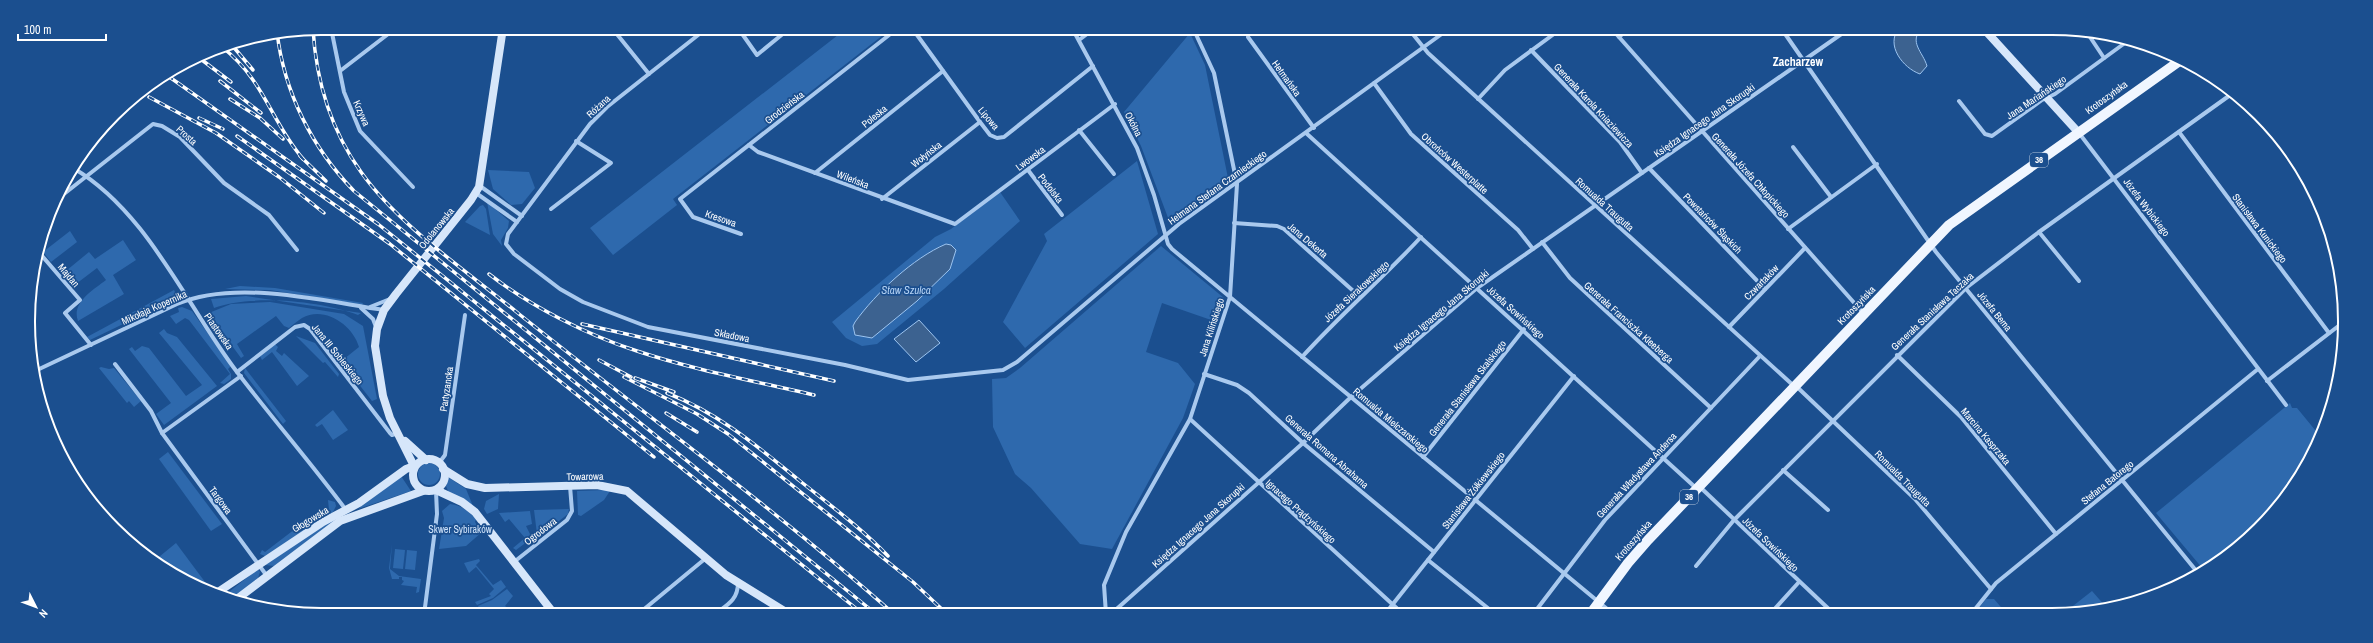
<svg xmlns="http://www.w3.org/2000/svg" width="2373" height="643" viewBox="0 0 2373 643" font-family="'Archivo Narrow',sans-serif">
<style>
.green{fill:#2e69ad}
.water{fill:#3c6290;stroke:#9cc4f0}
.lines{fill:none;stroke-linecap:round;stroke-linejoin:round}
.street{stroke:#a9c9ee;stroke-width:4}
.secondary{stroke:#d6e6fa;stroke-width:8}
.primary{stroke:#f0f6ff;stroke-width:10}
.rail-casing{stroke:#fff;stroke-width:3.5}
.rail{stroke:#1b4f8f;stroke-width:2;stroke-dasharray:6;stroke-linecap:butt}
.labels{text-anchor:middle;stroke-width:3.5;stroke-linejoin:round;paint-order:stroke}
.shield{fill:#1b4f8f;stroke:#bbcadd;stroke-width:1}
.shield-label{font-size:9px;font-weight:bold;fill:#fff}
.street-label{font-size:10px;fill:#fff;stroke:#1b4f8f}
.park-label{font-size:10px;fill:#cfe3fa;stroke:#1b4f8f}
.water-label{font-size:11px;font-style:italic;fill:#b5d3f5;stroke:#1b4f8f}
.quarter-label{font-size:12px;font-weight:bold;fill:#fff;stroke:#1b4f8f}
.rim{fill:none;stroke:#fff;stroke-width:2}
</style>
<rect width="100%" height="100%" fill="#1b4f8f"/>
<g class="green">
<path d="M847,28H892L673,199L677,205L613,255L590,228Z"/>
<path d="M1190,33L1205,65L1228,178L1170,223L1141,146L1124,112Z"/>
<path d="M1137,161L1158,234L1025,348L1003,322L1047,241L1044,234Z"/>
<path d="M488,170L529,172L535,188L522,204L511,205L493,189Z"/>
<path d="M1000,192L1020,221L944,289L877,344L862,346L846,338L832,322L935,237L951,229Z"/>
<path d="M487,202L509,221L508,228L501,240L502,246L493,234Z"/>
<path d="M483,205L486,209L490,235L465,222L480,206Z"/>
<path d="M70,231L77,242L51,262L43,252Z"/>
<path d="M123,240L136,260L113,275L124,294L78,321C71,303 93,290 106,280L97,268L72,287L61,275L89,252L95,259Z"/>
<path d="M1161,246L1224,298L1214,321L1162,303L1146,352L1178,363L1195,384L1183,418L1112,549L1080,544L1031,488L1015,474L993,427L992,379L1006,378L1020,368Z"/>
<path d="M240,286L275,288L363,303L362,305L270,290L225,289Z"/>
<path d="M174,290L177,296L175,299L90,340L87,337Z"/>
<path d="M246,296L361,313L358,315C320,301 252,294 214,308L211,299Z"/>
<path d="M270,302L344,314L363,326L377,399L372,401L354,378L351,380L339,363L359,347C353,325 324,305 302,318C297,321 293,325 289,328L284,326L276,316L237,344L244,356L241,358L219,328L215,331L204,315L231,304Z"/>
<path d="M182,307L192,311L231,366L228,369L231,374V379L224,384L220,383L230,374L189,320L185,318L176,324L170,316L179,312L178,308Z"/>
<path d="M164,329L167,333L177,337L217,386L164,425L156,414L171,403L129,349L132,347L135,351L142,346L149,348L186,396L202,385L159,333Z"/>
<path d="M296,336L315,343L339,374L338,377L325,362L323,363Z"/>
<path d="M275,344L278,347L276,351L282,356L284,353L309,376L297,386L272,352L262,360L260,356Z"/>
<path d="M101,367L109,369L114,368L141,401L134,407L129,401L127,403L99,368Z"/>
<path d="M245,368L286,421L283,424L244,373Z"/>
<path d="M2290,403L2292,408H2297L2320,436L2315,452L2259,529L2203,569L2156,513Z"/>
<path d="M333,410L348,430L333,440L322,424L317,427L315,425Z"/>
<path d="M168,452L222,524L211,531L159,459Z"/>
<circle cx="429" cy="474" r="11"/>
<path d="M401,476L411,491L358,509Z"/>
<path d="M448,477L466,489L473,506L448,491L446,486Z"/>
<path d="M605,490L610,491L604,500L581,516L578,515L577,491Z"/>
<path d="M499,494L498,509L487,514L484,509L486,501Z"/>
<path d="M328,500L335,502L336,506L333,512L265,556L260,554L262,550L265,552L295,529L292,527L293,524L305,527L329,510Z"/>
<path d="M450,504C461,505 469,511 476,519L475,522L482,532L466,546L439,549L444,518L442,511Z"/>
<path d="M569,509L568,514L546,531L544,529L537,534L534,510Z"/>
<path d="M530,511L532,524L526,526L532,538L516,550L513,548L525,538L509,519L505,522L499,513Z"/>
<path d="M338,518L274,566L265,565L326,523Z"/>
<path d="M176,543L208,586L206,588L175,576L154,561Z"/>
<path d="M392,544L390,569L399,576L421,579L419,592L416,593L417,587L401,585L404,581L402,580V577H399V579H392L389,568Z"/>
<path d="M395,549L405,550L403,569L393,568Z"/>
<path d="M407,550L417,551L415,570L405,569Z"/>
<path d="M479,559L480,561L476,565L493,585L501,580L506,587L493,598L477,605L475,602L491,596L489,594L494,589L476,567L469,573L464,563Z"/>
<path d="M258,569L260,572L258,578L234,598L225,595Z"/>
<path d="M507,589L513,596L505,606L517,614L525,608L528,612C519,619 509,614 500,609L497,615H483L478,606L492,600Z"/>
<path d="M2092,591L2106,607L2090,613H2064Z"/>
<path d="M1986,599H1994L2006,613H1975Z"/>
</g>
<g class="water">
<path d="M1899,28H1922C1908,42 1923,52 1927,66L1920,74C1903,68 1885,45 1899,28Z"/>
<path d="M946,244L951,245L956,250L950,269L917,301L872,338L855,335L853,326L855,322C876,293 913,258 946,244Z"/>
<path d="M919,320L940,343L916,362L894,339Z"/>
</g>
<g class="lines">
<g class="street">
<path d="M331,28L344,92L360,131L413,187"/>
<path d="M612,28L649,74"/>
<path d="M707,28L607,107L590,124L508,234L506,244L514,254L560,289L583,302L648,327L845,365L908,380L1003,370L1017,362L1179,224L1450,28"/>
<path d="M738,28L757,55L790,28"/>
<path d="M912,28L980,122L990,135L997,138L1004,137L1093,66"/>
<path d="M1072,28L1137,148L1154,195L1168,244L1172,249L1612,613"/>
<path d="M1408,28L1428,53L1795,387"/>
<path d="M1611,28L1864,314"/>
<path d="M1781,28L1936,252L2198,573"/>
<path d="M2086,31L2104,58"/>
<path d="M1248,37L1314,128"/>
<path d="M1619,37L1629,28"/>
<path d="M1079,40L1095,28"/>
<path d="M1531,50L1620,142L1642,173"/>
<path d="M340,71L396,28"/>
<path d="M1374,83L1411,134L1518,230L1533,249"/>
<path d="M1478,99L1505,70L1562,28"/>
<path d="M1959,101L1985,134L1992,136L2042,100L2055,94L2129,40"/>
<path d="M1079,130L1114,174"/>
<path d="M2179,132L2329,333"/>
<path d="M1306,133L1696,488"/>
<path d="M2079,133L2286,405"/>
<path d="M749,145L758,152L955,224L1115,104"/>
<path d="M1793,147L1831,197"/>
<path d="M73,168C147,211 186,305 237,372C272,418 311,463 346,510"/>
<path d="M1649,168L1765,289"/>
<path d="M1028,170L1062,215"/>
<path d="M815,173L943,71"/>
<path d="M480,186L522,216"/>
<path d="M476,193L517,222"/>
<path d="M882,199L980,122"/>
<path d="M55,201L153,124L162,126L180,137L224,183L269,215L297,250"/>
<path d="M551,209L611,163L576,141"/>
<path d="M1234,223L1277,226L1284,229L1360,297"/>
<path d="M1788,229L1877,164"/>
<path d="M2039,232L2079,281"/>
<path d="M741,234L693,217L680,199L898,28"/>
<path d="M1542,242L1570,278L1711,408"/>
<path d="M37,250L80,300L65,313L91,345"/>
<path d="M370,307L390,299"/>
<path d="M361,308L373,319L376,327"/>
<path d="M1729,327L1805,248"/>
<path d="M1897,355L1961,417L2056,534"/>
<path d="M1302,357C1340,315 1383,278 1421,237"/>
<path d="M115,364L151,411L162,433L267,576"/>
<path d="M35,371L177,304C236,279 322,301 384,310"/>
<path d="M237,372L295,327L304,325L310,329L390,433L392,435L398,433"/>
<path d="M1204,374L1237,385L1249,393L1303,443L1434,552"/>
<path d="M36,375L59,453"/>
<path d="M2267,381L2345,321"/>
<path d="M1796,386L1915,499L1991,589"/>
<path d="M1190,419L1402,613"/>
<path d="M162,433L241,376"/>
<path d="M1423,457L1524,329"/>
<path d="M439,463L445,455L465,315"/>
<path d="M1783,470L1828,510"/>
<path d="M1700,487L1833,613"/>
<path d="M1428,560L1494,613"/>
<path d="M514,562L567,520L572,511L570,486"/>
<path d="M1696,566L1734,520L1966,288L2039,232L2233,93"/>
<path d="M1534,613L1605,520L1760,356"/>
<path d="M1771,613L1799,582"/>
<path d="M1972,613L1996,583L2258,369"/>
<path d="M715,614C727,605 738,600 738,583"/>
<path d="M1106,614L1104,585L1126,532L1190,419L1230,297L1237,184L1214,73L1193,28"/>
<path d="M1111,614L1303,443L1351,397L1477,288L1850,28"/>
<path d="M1385,614L1574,376"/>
<path d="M424,615L437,514L436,491"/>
<path d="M637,615L706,558"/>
</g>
<g class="secondary">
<path d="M1983,28L2078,132"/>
<path d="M405,441L426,460"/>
<circle cx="429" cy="475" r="16"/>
<path d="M414,466L390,418L383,396L375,346L377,329L384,310L396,294L471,200L479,187L503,28"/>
<path d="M443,469L467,484L485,488L597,485L627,491L726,575L789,614"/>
<path d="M436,490L462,502L475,512L555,615"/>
<path d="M218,592L323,522L359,503L406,469L414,466"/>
<path d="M237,599L340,521L423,491"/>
</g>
<path class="primary" d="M1591,613L1628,563L1648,540L1949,225L2181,60"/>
<g class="rail-casing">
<g id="rail">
<path d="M313,29C316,80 331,130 361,172C400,227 467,271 519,314C644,414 774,508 894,614"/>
<path d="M277,32C284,92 312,148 354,191L876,614"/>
<path d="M231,44L253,70"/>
<path d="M222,47C265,81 270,120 303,159"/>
<path d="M198,57L231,82"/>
<path d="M168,76L378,224L863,614"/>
<path d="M220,81L261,113"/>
<path d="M149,97L216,133L279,177L324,213"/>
<path d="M230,99L260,118L283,139"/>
<path d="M199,118L223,129"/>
<path d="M237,136L390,244L654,457"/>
<path d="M300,156L326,181"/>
<path d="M489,274C530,306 587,335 637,351C694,370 755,381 814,395"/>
<path d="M582,324L834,381"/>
<path d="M599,360L631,377"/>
<path d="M624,377L697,414L728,434L913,582L947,614"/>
<path d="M635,378L674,392"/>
<path d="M667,393C720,414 757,446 800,481C830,505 861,528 888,556"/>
<path d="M666,413L697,432"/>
<path d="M836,614H837"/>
</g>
</g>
<use href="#rail" class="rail"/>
</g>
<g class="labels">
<g class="shield">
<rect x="2030" y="153" width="18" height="14" rx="3"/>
<rect x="1680" y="490" width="18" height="14" rx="3"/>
</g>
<g class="shield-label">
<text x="2039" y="163">36</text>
<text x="1689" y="500">36</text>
</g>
<g class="street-label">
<text transform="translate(1287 78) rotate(54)" y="4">Hetmańska</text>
<text transform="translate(2036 97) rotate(-34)" y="4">Jana Mariańskiego</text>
<text transform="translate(2106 97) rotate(-36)" y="4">Krotoszyńska</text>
<text transform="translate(1594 105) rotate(47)" y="4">Generała Karola Kniaziewicza</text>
<text transform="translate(598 106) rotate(-43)" y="4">Różana</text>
<text transform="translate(784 107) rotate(-38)" y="4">Grodzieńska</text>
<text transform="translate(362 113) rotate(66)" y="4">Krzywa</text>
<text transform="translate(874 116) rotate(-39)" y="4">Poleska</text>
<text transform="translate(989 118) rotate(50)" y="4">Lipowa</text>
<text transform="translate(1704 120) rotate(-35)" y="4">Księdza Ignacego Jana Skorupki</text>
<text transform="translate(1134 124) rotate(63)" y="4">Okólna</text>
<text transform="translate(187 135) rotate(42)" y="4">Prosta</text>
<text transform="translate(926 154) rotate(-38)" y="4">Wołyńska</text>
<text transform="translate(1030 158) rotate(-37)" y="4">Lwowska</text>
<text transform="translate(1455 163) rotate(42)" y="4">Obrońców Westerplatte</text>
<text transform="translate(1751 175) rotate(48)" y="4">Generała Józefa Chłopickiego</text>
<text transform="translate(853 179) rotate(21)" y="4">Wileńska</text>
<text transform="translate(1217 187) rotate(-36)" y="4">Hetmana Stefana Czarnieckiego</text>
<text transform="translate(1051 188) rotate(52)" y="4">Podolska</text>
<text transform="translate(1605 204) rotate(42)" y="4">Romualda Traugutta</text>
<text transform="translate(2147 207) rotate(53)" y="4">Józefa Wybickiego</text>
<text transform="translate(721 218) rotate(19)" y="4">Kresowa</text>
<text transform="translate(1713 223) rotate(46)" y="4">Powstańców Śląskich</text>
<text transform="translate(436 228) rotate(-51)" y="4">Odolanowska</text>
<text transform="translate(2260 228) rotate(53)" y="4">Stanisława Kunickiego</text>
<text transform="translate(1308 240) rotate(40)" y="4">Jana Dekerta</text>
<text transform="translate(69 275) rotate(50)" y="4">Majdan</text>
<text transform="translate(1761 282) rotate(-46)" y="4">Czwartaków</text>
<text transform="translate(1356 291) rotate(-43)" y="4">Józefa Sierakowskiego</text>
<text transform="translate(1856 305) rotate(-46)" y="4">Krotoszyńska</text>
<text transform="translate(154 307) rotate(-24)" y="4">Mikołaja Kopernika</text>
<text transform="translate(1441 310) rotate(-40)" y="4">Księdza Ignacego Jana Skorupki</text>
<text transform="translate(1932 311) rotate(-43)" y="4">Generała Stanisława Taczaka</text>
<text transform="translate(1995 311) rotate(51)" y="4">Józefa Bema</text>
<text transform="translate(1516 312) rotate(42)" y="4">Józefa Sowińskiego</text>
<text transform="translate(1629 322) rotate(42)" y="4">Generała Franciszka Kleeberga</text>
<text transform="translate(1211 327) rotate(-72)" y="4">Jana Kilińskiego</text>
<text transform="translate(219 331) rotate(55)" y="4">Piastowska</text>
<text transform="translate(732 335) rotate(11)" y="4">Składowa</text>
<text transform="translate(338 354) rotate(51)" y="4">Jana III Sobieskiego</text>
<text transform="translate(1467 388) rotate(-52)" y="4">Generała Stanisława Skalskiego</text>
<text transform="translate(446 389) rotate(-82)" y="4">Partyzancka</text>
<text transform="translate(1391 420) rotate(40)" y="4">Romualda Mielczarskiego</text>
<text transform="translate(1986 436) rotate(50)" y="4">Marcina Kasprzaka</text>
<text transform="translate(1327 451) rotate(41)" y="4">Generała Romana Abrahama</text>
<text transform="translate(1636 475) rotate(-47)" y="4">Generała Władysława Andersa</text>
<text transform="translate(585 476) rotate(-1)" y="4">Towarowa</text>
<text transform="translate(1903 478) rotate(45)" y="4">Romualda Traugutta</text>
<text transform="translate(2107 482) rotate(-39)" y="4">Stefana Batorego</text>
<text transform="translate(1473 490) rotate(-52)" y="4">Stanisława Żółkiewskiego</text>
<text transform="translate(221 500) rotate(54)" y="4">Targowa</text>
<text transform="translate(1301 511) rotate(42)" y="4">Ignacego Prądzyńskiego</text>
<text transform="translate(310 519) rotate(-31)" y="4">Głogowska</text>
<text transform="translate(1198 525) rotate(-42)" y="4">Księdza Ignacego Jana Skorupki</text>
<text transform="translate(540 531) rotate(-38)" y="4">Ogrodowa</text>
<text transform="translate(1633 540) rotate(-49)" y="4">Krotoszyńska</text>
<text transform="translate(1771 544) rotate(44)" y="4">Józefa Sowińskiego</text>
</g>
<g class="park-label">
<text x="460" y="533">Skwer Sybiraków</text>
</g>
<g class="water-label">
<text x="906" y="294">Staw Szulca</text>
</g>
<g class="quarter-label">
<text x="1798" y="66">Zacharzew</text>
</g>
</g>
<path d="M0 0H2373V643H0ZM321 35H2052A286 286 0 0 1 2338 321V322A286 286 0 0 1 2052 608H321A286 286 0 0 1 35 322V321A286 286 0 0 1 321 35Z" fill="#1b4f8f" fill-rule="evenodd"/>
<path class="rim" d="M321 35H2052A286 286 0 0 1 2338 321V322A286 286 0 0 1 2052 608H321A286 286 0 0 1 35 322V321A286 286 0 0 1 321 35Z"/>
<g transform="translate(36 607) rotate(132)" stroke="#1b4f8f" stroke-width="3" paint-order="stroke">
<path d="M0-3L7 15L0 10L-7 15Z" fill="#ffffff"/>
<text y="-6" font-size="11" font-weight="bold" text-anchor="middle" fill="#ffffff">N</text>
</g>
<path d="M18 34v6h88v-6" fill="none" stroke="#ffffff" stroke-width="2"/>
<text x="24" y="34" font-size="12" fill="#ffffff" stroke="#1b4f8f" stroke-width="3" paint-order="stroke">100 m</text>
</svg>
